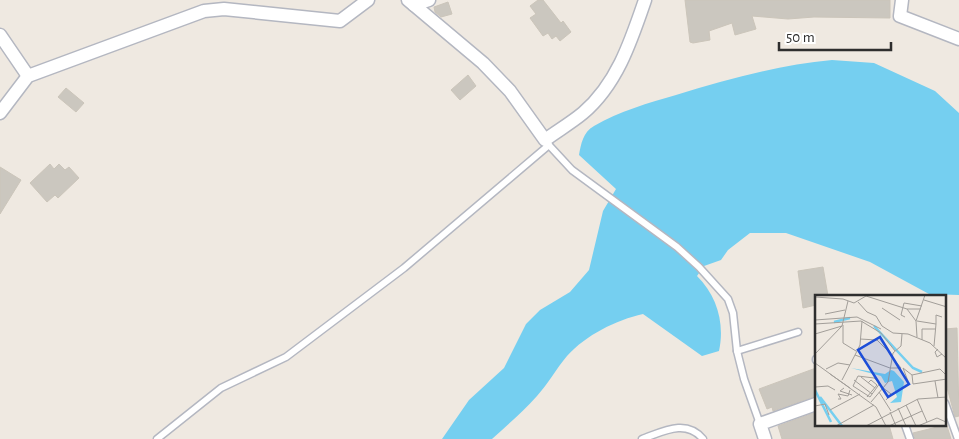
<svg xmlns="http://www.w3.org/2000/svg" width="959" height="439" viewBox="0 0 959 439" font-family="'Alegreya Sans',sans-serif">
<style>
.water{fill:#75cff0}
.building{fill:#cbc7bf;stroke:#cbc5ba}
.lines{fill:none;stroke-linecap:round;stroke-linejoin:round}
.service-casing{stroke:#b4b7c1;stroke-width:9}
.minor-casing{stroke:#b4b7c1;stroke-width:15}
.service{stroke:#fff;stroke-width:6}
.minor{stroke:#fff;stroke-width:12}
.inset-river{fill:none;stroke:#75cff0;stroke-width:2.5}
.inset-road{fill:none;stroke:#a29e99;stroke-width:1}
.view{fill:#1d4ed8;fill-opacity:0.15;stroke:#1d4ed8;stroke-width:2.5}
.inset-edge{fill:none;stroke:#2e2e2e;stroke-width:2.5}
</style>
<rect width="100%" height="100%" fill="#efe9e1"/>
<path class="water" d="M832,60L874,63L935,91L959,113V295L929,294L870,262L786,233H750L728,250L721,260L704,266L697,276C717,296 725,323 719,351L702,356L643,314C616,320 586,335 567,356C556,369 548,384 537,396C523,412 507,425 492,439H442L469,400L504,368L526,324L540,310L570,292L589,270L603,211L616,189L579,155C581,144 583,132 594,126C619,111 649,103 676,95C728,79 779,65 832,60Z"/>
<g class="building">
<path d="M538,0H543L561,23L563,21L571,32L560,41L556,36L552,39L548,33L543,36L530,18L536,14L530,6Z"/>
<path d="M685,0H890V18L814,17L788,19L752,16L756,29L735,35L732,23L709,31L710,40L693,43L690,42Z"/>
<path d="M448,2L452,14L441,17L435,12L434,7Z"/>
<path d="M468,75L476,86L460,100L451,90Z"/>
<path d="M66,88L84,103L76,112L58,97Z"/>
<path d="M50,164L54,169L59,164L65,170L69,167L79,178L58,198L55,195L47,202L30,183Z"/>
<path d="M0,167L21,180L0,214Z"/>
<path d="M823,267L828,296H816V305L803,308L798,271Z"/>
<path d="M957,328L959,416L955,417L945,380V329Z"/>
<path d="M816,368V396L773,411L772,407L767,409L759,389Z"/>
<path d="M816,412V425H889L893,439H782L778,426Z"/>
<path d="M946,423L951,439H915L913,433L945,425Z"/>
</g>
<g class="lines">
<g class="service-casing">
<g id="service">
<path d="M547,143L572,170L677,247L699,267L728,299L733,313L737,351L744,379L760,424"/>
<path d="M737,351L798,332"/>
<path d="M816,359V360"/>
<path d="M945,403L958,439"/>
<path d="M905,425L910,439"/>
<path d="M157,439L221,388L286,357L404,268L549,145"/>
<path d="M642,439C662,432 686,418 703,439"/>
</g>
</g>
<g class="minor-casing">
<g id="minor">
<path d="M408,0L483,63L510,91L545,140C557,131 571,123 583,113C617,84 631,41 645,0"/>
<path d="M902,0L900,16L959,39"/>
<path d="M414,5L429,0"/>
<path d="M0,35L28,76"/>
<path d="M0,113L28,76L204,11L224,9L340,21L368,0"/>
<path d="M765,439L760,424L816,404"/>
</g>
</g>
<use href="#service" class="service"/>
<use href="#minor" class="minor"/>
</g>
<g transform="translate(815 295)">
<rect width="131" height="131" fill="#efe9e1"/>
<path d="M36,73L70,79L76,75L79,76L89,87L86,107L75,108L82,102L77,86L70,88L66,81Z" fill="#75cff0"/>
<path class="inset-river" d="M19,27L35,23M59,31L98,73L107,77M0,95L16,127M5,102L27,131"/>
<path class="inset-road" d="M51,1L92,14H106M0,2L28,4L39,8L51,1M109,5L132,12M43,7L52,17L61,21L67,31L78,38L93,39L115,48L132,64M67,13L85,25M92,14L101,26M10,19L30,15M90,22L86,20L89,8L107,11M0,25L42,22L66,34M102,26L121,29L119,51M0,29L46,26L66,38L80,56M121,29V20L127,22M28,30V48L41,56M0,39L27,31M102,42L101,26L110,0M45,44L62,45L77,60M107,45V34H121M123,54L120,57L122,62L127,59M0,59L27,31L33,6M40,60L45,50L47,26M0,68L61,112L71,131M75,73H86L77,62M11,74L23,68L35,70M15,79L35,93M97,80L98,89L132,84M43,81L59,83L65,88L55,102L38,91ZM46,82L60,93M27,85L40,60L75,73M39,85L57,99M93,86L88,73L97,80L125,74L132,81M120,86L123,103M0,92L13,91L20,95M67,92L76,99L71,105M29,93L25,96L37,100M64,97L76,116M52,102L62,90L56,85L53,88M23,104H26L23,99L33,101L35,95M102,104L112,127M56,107L73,87L78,58L86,51L87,39M91,110L101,131M0,111L10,109L14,120M83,113L91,131M15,115L45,99M75,117L81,131M21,131L59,110M51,131L103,104L132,102M74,131L107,116M103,131L122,123L131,127"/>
<path class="view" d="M65,42L94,89L73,102L43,55Z"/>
<rect width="131" height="131" class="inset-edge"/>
</g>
<path d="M779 42v8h112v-8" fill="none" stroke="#2e2e2e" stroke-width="2.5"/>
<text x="786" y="42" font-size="15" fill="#2e2e2e" stroke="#ffffff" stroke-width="4" paint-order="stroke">50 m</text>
</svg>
